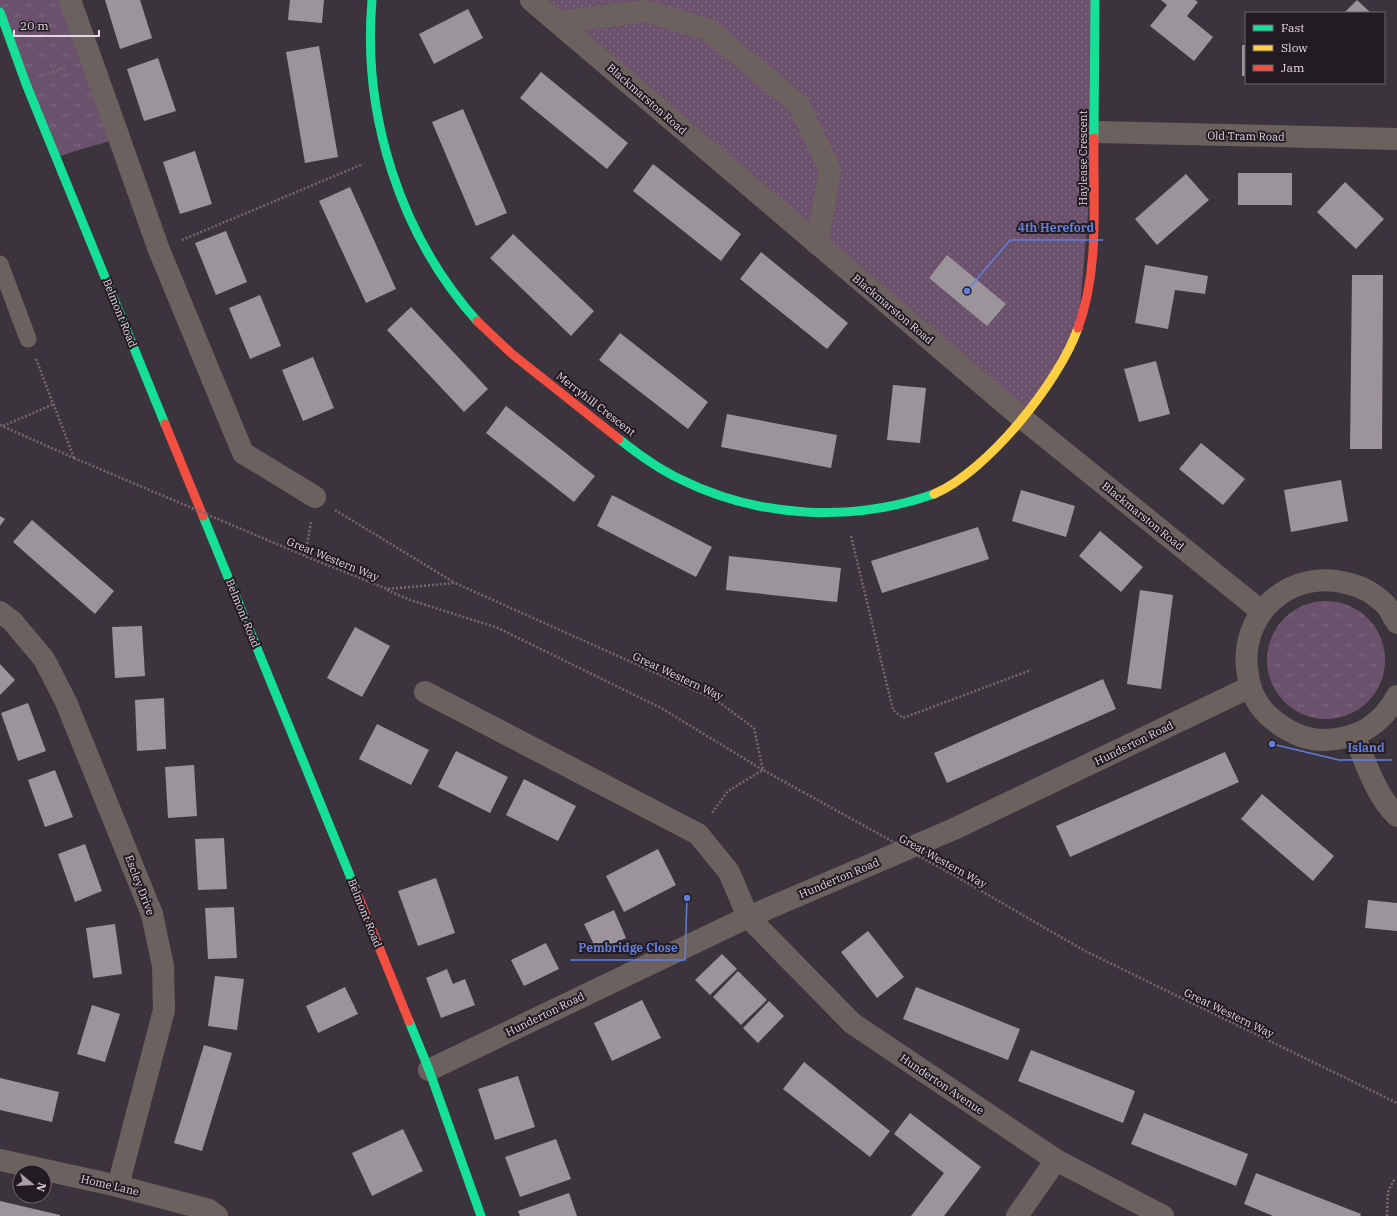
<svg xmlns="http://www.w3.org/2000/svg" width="1397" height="1216" viewBox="0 0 1397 1216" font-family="'IBM Plex Serif',serif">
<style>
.grass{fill:url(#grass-tufts)}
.park{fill:url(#park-dots)}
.building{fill:#9b949b}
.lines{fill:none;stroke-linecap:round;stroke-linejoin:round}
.path{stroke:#726a6c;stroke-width:2.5;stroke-dasharray:2 2;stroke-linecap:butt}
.lane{stroke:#6c615f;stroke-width:17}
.street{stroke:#6c615f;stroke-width:22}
.fast{stroke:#16e098;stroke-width:9}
.slow{stroke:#ffcf43;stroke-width:9}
.jam{stroke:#f24e42;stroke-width:9}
.path-bridge{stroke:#726a6c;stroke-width:2.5;stroke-dasharray:2 2;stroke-linecap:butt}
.labels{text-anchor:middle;stroke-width:4;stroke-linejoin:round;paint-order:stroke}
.street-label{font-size:11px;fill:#e1d7e1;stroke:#221b22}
.leader{fill:none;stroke:#627edb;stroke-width:1.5}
.callout-dot{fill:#627edb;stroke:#221b22;stroke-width:1.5}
.callout-label{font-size:12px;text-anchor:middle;font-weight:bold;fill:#627edb;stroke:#221b22;stroke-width:4;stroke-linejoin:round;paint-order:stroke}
</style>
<defs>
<pattern id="grass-tufts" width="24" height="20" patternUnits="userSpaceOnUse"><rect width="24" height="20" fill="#6c516d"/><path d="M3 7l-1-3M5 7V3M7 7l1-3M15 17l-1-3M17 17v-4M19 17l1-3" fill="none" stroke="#816982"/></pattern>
<pattern id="park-dots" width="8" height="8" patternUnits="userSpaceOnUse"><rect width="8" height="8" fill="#6c516d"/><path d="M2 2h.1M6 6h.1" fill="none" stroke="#816982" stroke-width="1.8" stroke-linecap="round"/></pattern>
</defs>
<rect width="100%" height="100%" fill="#3c343c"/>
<g class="grass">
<path d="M0,0H70L119,138L56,157L0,12Z"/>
<circle cx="1326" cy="660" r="59"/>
</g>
<path class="park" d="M528,0H1094L1095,132L1078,331L1022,418Z"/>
<g class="building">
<path d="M105,0H140L152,38L120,49Z"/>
<path d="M290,0H324L322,23L288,20Z"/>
<path d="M1161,0H1195L1198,2L1187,16L1213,37L1194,61L1150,26L1167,5Z"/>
<path d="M1357,0L1371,13H1344Z"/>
<path d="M468,9L483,38L434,64L419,34Z"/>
<rect x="1242" y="45" width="4" height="31"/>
<path d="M319,46L338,157L305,163L286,52Z"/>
<path d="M158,58L176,111L144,121L127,69Z"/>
<path d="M541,72L628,143L607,169L520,98Z"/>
<path d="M463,109L507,213L476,226L432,122Z"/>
<path d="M195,151L212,204L180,214L163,162Z"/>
<path d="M653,164L741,234L721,261L633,191Z"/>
<rect x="1238" y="173" width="54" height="32"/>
<path d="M1186,174L1209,200L1157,245L1135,219Z"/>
<path d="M1345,182L1384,219L1356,249L1317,212Z"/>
<path d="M350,187L396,289L366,303L319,201Z"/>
<path d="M226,231L247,282L216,295L195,243Z"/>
<path d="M513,234L594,311L571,336L490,258Z"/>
<path d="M761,252L848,323L827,349L740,279Z"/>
<path d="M947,255L1006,304L987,326L929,278Z"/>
<path d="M1145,265L1208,276L1205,294L1175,290L1168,329L1135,323Z"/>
<path d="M1352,275H1383L1382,449H1350Z"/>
<path d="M260,295L281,346L250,359L229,308Z"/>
<path d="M411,307L488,389L464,412L387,330Z"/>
<path d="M620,333L708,402L688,429L599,360Z"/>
<path d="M313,357L334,408L303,421L282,370Z"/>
<path d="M1156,361L1170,414L1139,422L1124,369Z"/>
<path d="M893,385L926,388L920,443L887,440Z"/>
<path d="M506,406L595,476L574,502L486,433Z"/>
<path d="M727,414L837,435L831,468L721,447Z"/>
<path d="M1201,443L1245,479L1223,505L1179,469Z"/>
<path d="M1341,480L1348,521L1291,532L1284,490Z"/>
<path d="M1021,490L1075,506L1066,537L1012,521Z"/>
<path d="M612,495L712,547L696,577L597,526Z"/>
<path d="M0,516L5,519L0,526Z"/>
<path d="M32,520L114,591L95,614L13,542Z"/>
<path d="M978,527L989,559L882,593L871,561Z"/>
<path d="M1100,531L1143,567L1121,592L1079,556Z"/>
<path d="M729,556L841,568L837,602L726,590Z"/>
<path d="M1140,590L1173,595L1161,689L1127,684Z"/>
<path d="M142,626L145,676L115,678L112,627Z"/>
<path d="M355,627L390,646L362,697L327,678Z"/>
<path d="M0,664L15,680L0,695Z"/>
<path d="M1103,679L1116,709L947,783L934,753Z"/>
<path d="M164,698L166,749L137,751L135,700Z"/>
<path d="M28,703L46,751L18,761L1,713Z"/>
<path d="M377,724L429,750L411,785L359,759Z"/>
<path d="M456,751L508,777L490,813L438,787Z"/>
<path d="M1225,752L1239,782L1070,857L1056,826Z"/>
<path d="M194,765L197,816L168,818L165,767Z"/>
<path d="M55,770L73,817L45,827L28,780Z"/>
<path d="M524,779L576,806L558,841L506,815Z"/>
<path d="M1262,794L1334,856L1313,881L1241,819Z"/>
<path d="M224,838L227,889L198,890L195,839Z"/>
<path d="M85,844L102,891L75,902L58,854Z"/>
<path d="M658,849L676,885L624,912L606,876Z"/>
<path d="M436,878L455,933L418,946L398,891Z"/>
<path d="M1368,900L1397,903V931L1365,928Z"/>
<path d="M234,907L237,958L208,959L205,908Z"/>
<path d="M614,910L626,938L597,951L584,924Z"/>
<path d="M115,924L122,974L93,978L86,928Z"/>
<path d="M868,931L904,977L877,998L841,952Z"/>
<path d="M546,943L559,969L524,986L511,960Z"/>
<path d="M722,954L737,969L710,995L695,980Z"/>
<path d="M447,969L453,984L465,979L475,1005L441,1018L426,978Z"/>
<path d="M738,971L767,1000L741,1025L713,997Z"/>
<path d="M215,976L244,979L237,1030L208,1026Z"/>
<path d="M345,987L358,1014L318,1033L306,1006Z"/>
<path d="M916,987L1020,1029L1008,1060L903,1019Z"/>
<path d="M642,1000L661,1038L612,1061L594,1023Z"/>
<path d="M769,1001L784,1016L758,1043L743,1028Z"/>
<path d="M92,1005L120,1014L105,1062L77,1054Z"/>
<path d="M204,1045L232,1053L202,1151L174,1143Z"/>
<path d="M1031,1050L1135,1091L1123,1123L1018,1081Z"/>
<path d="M804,1062L890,1131L870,1157L783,1089Z"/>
<path d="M518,1076L535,1127L495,1140L478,1089Z"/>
<path d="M0,1078L59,1092L52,1122L0,1110Z"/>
<path d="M910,1113L981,1167L944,1216H911L944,1173L894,1134Z"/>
<path d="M1144,1113L1248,1154L1236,1186L1131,1144Z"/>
<path d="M403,1129L423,1171L372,1196L352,1153Z"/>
<path d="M556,1139L571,1179L520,1197L505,1157Z"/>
<path d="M1256,1173L1361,1214L1360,1216H1273L1244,1204Z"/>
<path d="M569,1193L577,1216H520L518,1211Z"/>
<path d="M0,1201L60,1215V1216H0Z"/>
</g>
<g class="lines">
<g class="path">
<path d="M49,74L66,66"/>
<path d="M182,240L363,164"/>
<path d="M36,359L74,458"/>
<path d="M0,425L74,458"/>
<path d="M3,426L54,404"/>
<path d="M335,510L455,583"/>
<path d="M311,522L305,556L387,589L455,583L716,700L754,728L763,770L803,792"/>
<path d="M851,536L893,710L903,718L1031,670"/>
<path d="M387,590L410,600L498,628L661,708L763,770L728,791L712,813"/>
<path d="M964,881L1085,951L1397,1103"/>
<path d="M1387,1216L1388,1192L1393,1181L1397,1180"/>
</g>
<path class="lane" d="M0,264L28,339"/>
<g class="street">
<path d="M70,0L159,250L243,453L315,497"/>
<path d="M531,0L1022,418L1261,611"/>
<path d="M558,22L646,11L709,30L799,105L830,170L817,244"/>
<path d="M1095,132L1397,139"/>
<path d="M0,612L12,621L44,659L66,702L152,914L163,966L164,1010L118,1186"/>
<path d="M1397,623C1393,617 1390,610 1386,605C1376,595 1363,587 1350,584C1290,566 1237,615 1248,675C1250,691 1258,707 1270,717C1286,731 1303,740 1324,740C1357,739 1381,726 1397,696"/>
<path d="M425,692L698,834L729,872L748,917L852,1023L1056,1160L1163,1216"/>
<path d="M1354,735C1365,761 1376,796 1397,816"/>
<path d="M429,1070L748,917L954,829L1250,687"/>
<path d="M0,1160L118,1186L209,1210L217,1216"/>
<path d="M1017,1216L1056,1160"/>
</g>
<g class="fast">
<path d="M372,0C362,115 400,235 477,321"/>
<path d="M0,12L26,84L165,424"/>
<path d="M1094,138L1095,0"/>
<path d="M619,439C638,454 658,469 680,479C758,518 852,523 934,494"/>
<path d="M203,516L355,888"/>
<path d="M409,1021L429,1070L481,1216"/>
</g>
<path class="slow" d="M934,494C988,471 1059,382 1078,328"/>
<g class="jam">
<path d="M477,321L512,354L619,439"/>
<path d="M1078,328C1100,268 1093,201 1094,138"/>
<path d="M165,424L203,516"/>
<path d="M355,888L409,1021"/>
</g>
<g class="path-bridge">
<path d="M74,458L305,556"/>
<path d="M803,792L964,881"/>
</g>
</g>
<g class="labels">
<g class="street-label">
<text transform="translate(647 99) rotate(41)" y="4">Blackmarston Road</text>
<text transform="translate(1246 136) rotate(1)" y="4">Old Tram Road</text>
<text transform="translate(1083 158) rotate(-90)" y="4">Haylease Crescent</text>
<text transform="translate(893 309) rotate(40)" y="4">Blackmarston Road</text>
<text transform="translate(120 313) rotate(68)" y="4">Belmont Road</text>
<text transform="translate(596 404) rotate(38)" y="4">Merryhill Crescent</text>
<text transform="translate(1143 516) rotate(39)" y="4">Blackmarston Road</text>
<text transform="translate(333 559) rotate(22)" y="4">Great Western Way</text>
<text transform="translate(243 613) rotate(68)" y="4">Belmont Road</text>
<text transform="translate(678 676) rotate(25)" y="4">Great Western Way</text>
<text transform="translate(1134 743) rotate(-26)" y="4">Hunderton Road</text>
<text transform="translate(943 861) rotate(29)" y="4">Great Western Way</text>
<text transform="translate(839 878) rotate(-23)" y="4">Hunderton Road</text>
<text transform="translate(140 885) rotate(69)" y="4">Escley Drive</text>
<text transform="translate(365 913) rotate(68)" y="4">Belmont Road</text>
<text transform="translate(1229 1013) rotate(26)" y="4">Great Western Way</text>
<text transform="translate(545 1014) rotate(-26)" y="4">Hunderton Road</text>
<text transform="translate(942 1084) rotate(34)" y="4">Hunderton Avenue</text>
<text transform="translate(110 1185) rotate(13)" y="4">Home Lane</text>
</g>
</g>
<path class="leader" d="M967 291L1010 240H1103M1272 744L1339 760H1392M687 898L685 960H570"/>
<g class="callout-dot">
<circle cx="967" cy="291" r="4"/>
<circle cx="1272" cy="744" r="4"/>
<circle cx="687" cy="898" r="4"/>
</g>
<g class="callout-label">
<text x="1056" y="232">4th Hereford</text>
<text x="1366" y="752">Island</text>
<text x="628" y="952">Pembridge Close</text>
</g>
<rect x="1245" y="12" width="140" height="72" fill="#221b22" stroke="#6e666e"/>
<rect x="1253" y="25" width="20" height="6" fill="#16e098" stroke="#6e666e"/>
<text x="1281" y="32" font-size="12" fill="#e1d7e1">Fast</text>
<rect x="1253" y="45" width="20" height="6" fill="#ffcf43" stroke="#6e666e"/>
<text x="1281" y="52" font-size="12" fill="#e1d7e1">Slow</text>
<rect x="1253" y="65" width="20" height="6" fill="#f24e42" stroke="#6e666e"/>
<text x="1281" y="72" font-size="12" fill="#e1d7e1">Jam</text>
<g transform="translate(32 1184) rotate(108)"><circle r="19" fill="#221b22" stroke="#6e666e"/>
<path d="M0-3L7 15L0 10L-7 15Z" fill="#a79ea7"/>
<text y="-6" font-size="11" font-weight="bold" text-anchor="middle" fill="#e1d7e1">N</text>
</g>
<path d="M14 30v6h85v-6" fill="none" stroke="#e1d7e1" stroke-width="2"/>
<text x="20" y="30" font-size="12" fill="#e1d7e1" stroke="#221b22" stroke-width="3" paint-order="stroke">20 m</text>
</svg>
